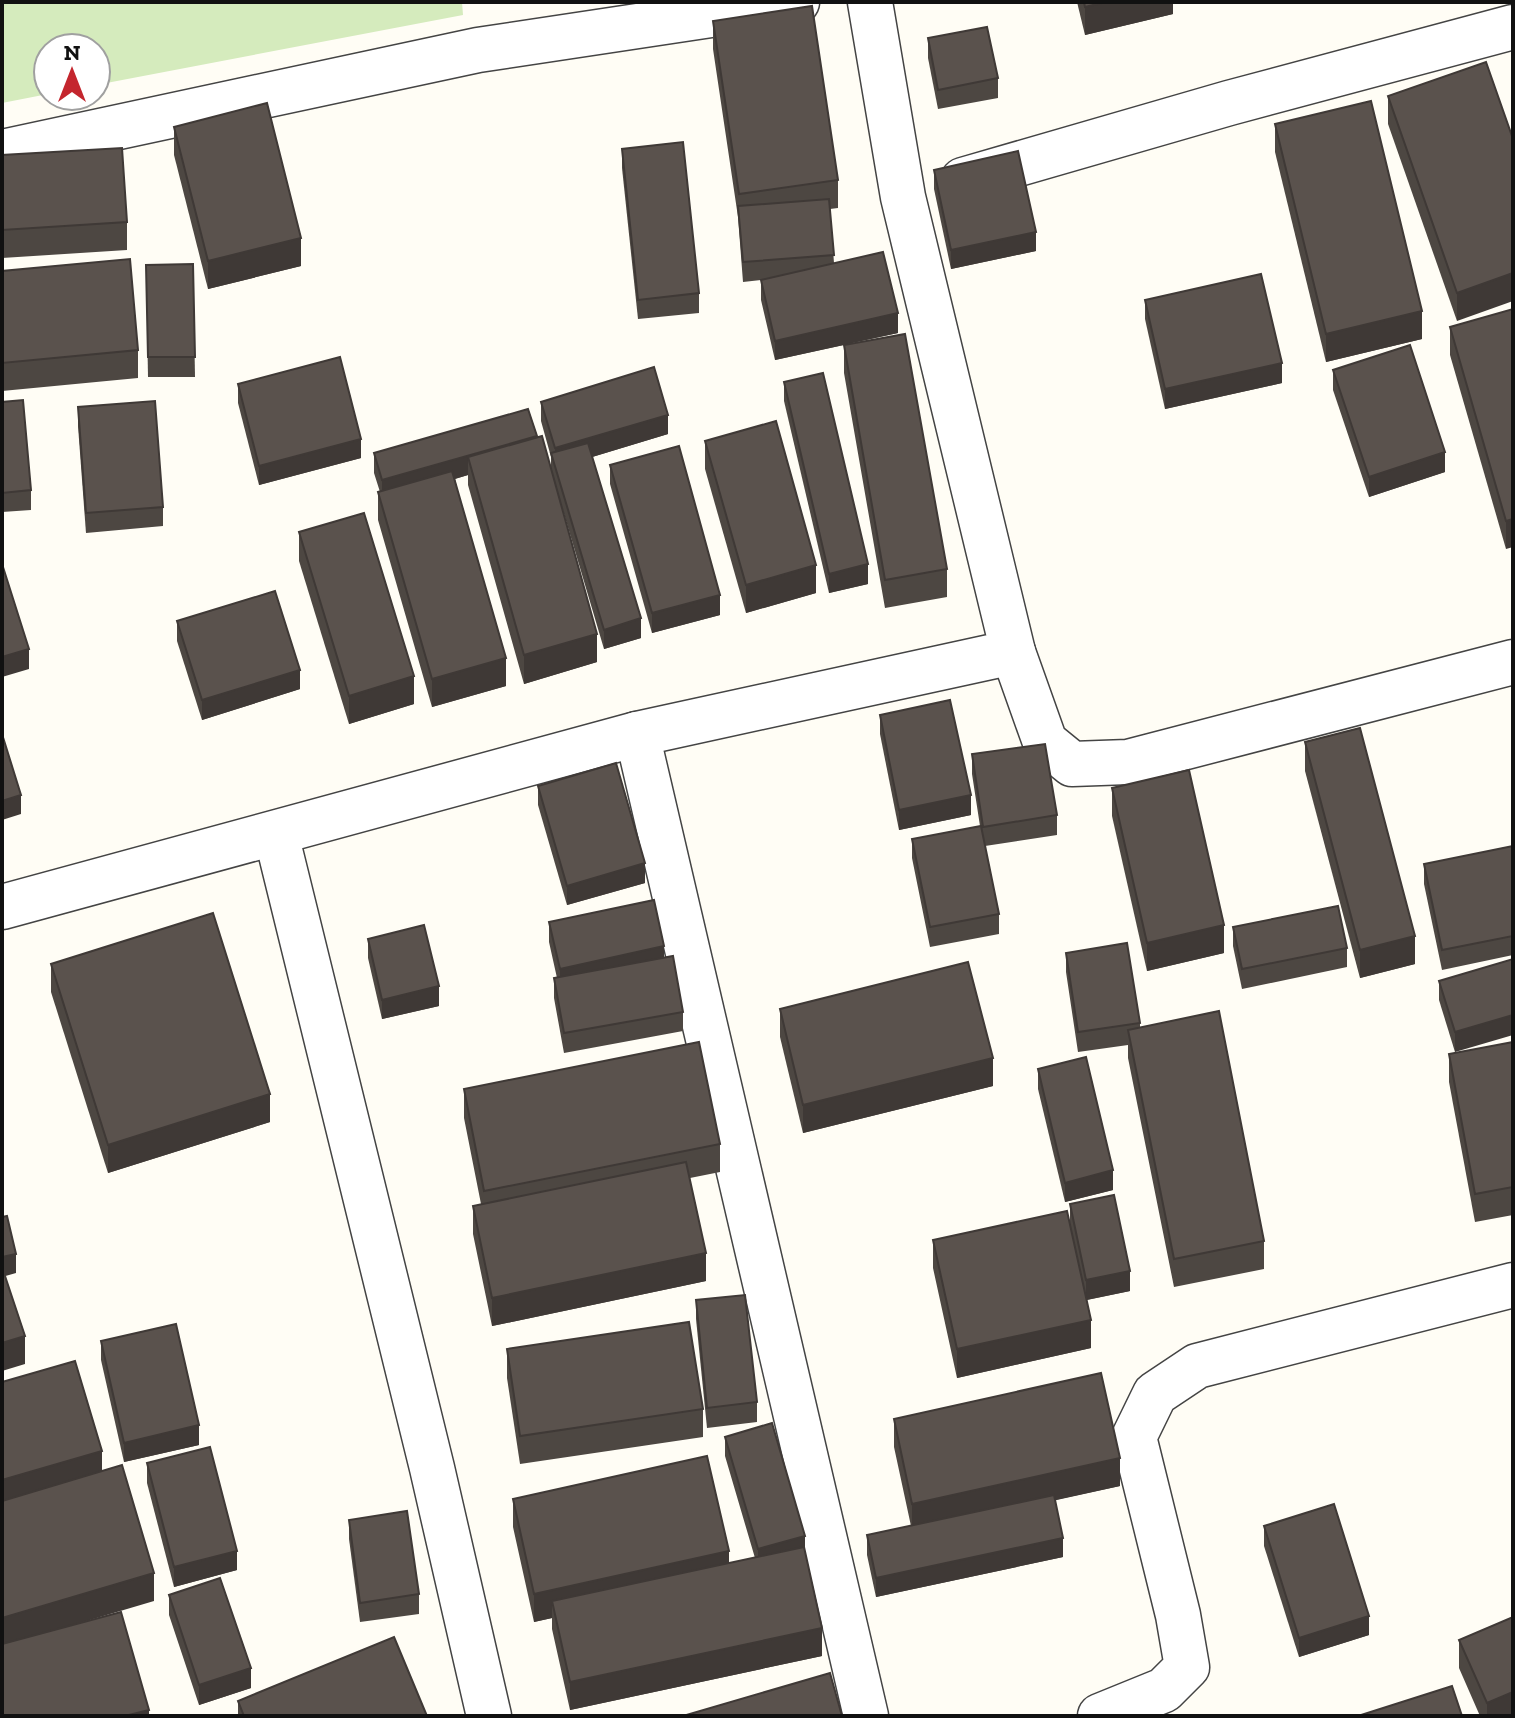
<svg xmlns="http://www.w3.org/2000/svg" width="1515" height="1718" viewBox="0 0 1515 1718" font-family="'Zilla Slab',serif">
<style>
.green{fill:#d5ebbd}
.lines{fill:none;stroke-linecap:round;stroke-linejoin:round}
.minor-casing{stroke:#444;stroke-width:47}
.minor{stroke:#fff;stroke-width:44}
.wall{fill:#4d4742}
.shaded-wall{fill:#3f3936}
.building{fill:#5a524d;stroke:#3f3936;stroke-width:2}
</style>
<rect width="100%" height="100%" fill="#fffdf5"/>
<path class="green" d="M2,2H462L463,15L96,85V48H48V94L2,103Z"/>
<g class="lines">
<g class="minor-casing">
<g id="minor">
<path d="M2,152L478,50L797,2"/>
<path d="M963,180L1229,103L1513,27"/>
<path d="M1013,652L1045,742L1072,764L1128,762L1513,662"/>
<path d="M637,734L866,1716"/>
<path d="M276,834L432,1468L489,1716"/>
<path d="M2,907L637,734L1013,652L903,197L870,2"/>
<path d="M1100,1716L1164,1690L1187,1667L1178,1615L1134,1437L1155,1394L1197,1366L1513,1285"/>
</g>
</g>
<use href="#minor" class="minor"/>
</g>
<g class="wall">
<path d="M1077,2H1173V14L1085,35Z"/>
<path d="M713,21L838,180V208L830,209L834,263L898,333L847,344L947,569V597L885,608L844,373V345L775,360L761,300V280L743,282L738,217L713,49Z"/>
<path d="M928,38L998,78V98L938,109L928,58Z"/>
<path d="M1486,62L1457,321L1388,124V96Z"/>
<path d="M1275,124L1422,339L1326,362L1275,152Z"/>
<path d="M174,127L301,266L208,289L174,155Z"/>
<path d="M622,149L699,293V313L638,319L622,168Z"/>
<path d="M2,155L127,222V250L2,258Z"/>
<path d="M934,170L1036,251L951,269L934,189Z"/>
<path d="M193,264L195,377H148L146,265Z"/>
<path d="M2,271L138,350V378L2,391Z"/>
<path d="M1145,300L1282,383L1165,409L1145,319Z"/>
<path d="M1513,309L1506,549L1450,355V327Z"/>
<path d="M1333,370L1445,472L1369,497L1333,390Z"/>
<path d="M784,382L868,584L829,593L784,401Z"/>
<path d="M238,384L361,458L259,485L238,403Z"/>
<path d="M2,402L31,490V510L2,512Z"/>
<path d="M541,402L668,434L592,457L641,638L604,649L562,507L597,662L524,684L468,485V475L455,479L506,686L432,707L378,520V492H380L374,473V453L537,437L551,471V457L541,421Z"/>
<path d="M78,407L163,507V526L86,533L78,426Z"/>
<path d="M705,441L816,593L746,613L705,469Z"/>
<path d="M610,465L720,615L652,633L610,484Z"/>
<path d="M299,532L414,704L349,724L299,561Z"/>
<path d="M177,621L300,689L202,720L177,641Z"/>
<path d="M880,715L971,815L899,830L880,734Z"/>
<path d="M1305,742L1415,964L1360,978L1305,771Z"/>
<path d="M972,754L1057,815V835L985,846L999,914V934L930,947L912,858V839L980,826L972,774Z"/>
<path d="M538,786L645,883L567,905L538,805Z"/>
<path d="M1112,788L1224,953L1147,971L1112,816Z"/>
<path d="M1513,846V955L1442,970L1424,884V864Z"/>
<path d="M549,922L664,958L683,1012V1031L564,1053L554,998V978H557L549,942Z"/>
<path d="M1233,927L1347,948V967L1242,989L1233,946Z"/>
<path d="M368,939L439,1006L382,1019L368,958Z"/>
<path d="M1066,953L1140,1023V1027L1264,1241V1269L1174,1287L1128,1058V1045L1078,1052L1066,972Z"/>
<path d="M1513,959L1455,1052L1439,1000V981Z"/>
<path d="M51,964L270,1122L108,1173L51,992Z"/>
<path d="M780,1009L993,1086L803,1133L780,1037Z"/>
<path d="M1513,1042V1215L1475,1222L1449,1082V1054Z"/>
<path d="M1038,1069L1113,1190L1065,1202L1038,1089Z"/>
<path d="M464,1089L720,1144V1172L690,1178L706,1281L492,1326L473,1234V1206L481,1204L464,1118Z"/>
<path d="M1070,1204L1130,1291L1087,1300L1091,1348L957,1378L933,1268V1240L1070,1223Z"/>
<path d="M696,1300L757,1402V1422L707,1428L696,1319Z"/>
<path d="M101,1341L199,1445L124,1462L101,1360Z"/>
<path d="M507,1349L703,1409V1437L520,1464L507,1378Z"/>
<path d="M894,1419L1120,1486L1055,1500L1063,1557L876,1597L867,1555V1535L911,1526L894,1447Z"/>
<path d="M725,1437L805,1551L822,1656L570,1710L552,1629V1618L534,1622L513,1527V1499L729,1563L755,1558L725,1456Z"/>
<path d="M147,1463L237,1570L174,1587L147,1483Z"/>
<path d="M349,1520L419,1594V1614L360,1622L349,1539Z"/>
<path d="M1264,1526L1369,1635L1299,1657L1264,1546Z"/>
<path d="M169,1595L251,1688L199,1705L169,1615Z"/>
<path d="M1459,1640L1513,1716H1480L1459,1668Z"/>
<path d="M238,1701L427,1716H238Z"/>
</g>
<g class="shaded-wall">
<path d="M1105,2H1173V14L1085,35V7Z"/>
<path d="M1036,232V251L951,269V250Z"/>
<path d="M301,238V266L208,289V261Z"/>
<path d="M1513,273V301L1457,321V293Z"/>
<path d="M1422,311V339L1326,362V334Z"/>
<path d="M898,313V333L775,360V341Z"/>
<path d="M1282,363V383L1165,409V389Z"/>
<path d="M668,415V434L556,468L555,448Z"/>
<path d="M537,436L468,457V475L382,500V480Z"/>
<path d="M361,439V458L259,485V466Z"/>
<path d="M1445,452V472L1369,497V477Z"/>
<path d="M1513,519V547L1506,549V521Z"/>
<path d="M868,564V584L829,593V574Z"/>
<path d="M816,565V593L746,613V585Z"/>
<path d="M720,595V615L652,633V613Z"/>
<path d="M641,618V638L604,649V630Z"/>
<path d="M597,634V662L524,684V655Z"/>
<path d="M29,649V669L2,677V657Z"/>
<path d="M506,658V686L432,707V679Z"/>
<path d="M300,670V689L202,720V700Z"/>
<path d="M414,676V704L349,724V696Z"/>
<path d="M21,795V814L2,820V801Z"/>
<path d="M971,795V815L899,830V810Z"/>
<path d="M645,863V883L567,905V886Z"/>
<path d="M1224,925V953L1147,971V943Z"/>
<path d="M1415,936V964L1360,978V950Z"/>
<path d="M664,946V966L560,989V969Z"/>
<path d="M439,986V1006L382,1019V1000Z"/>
<path d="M1513,1015V1035L1455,1052V1032Z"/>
<path d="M993,1058V1086L803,1133V1105Z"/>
<path d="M270,1094V1122L108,1173V1145Z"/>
<path d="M1113,1170V1190L1065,1202V1183Z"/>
<path d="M3,1188V1208H2V1189Z"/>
<path d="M706,1253V1281L492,1326V1298Z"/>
<path d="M16,1254V1273L2,1277V1257Z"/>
<path d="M1130,1271V1291L1086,1300V1280Z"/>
<path d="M1091,1320V1348L957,1378V1349Z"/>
<path d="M25,1336V1364L2,1371V1343Z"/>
<path d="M199,1425V1445L124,1462V1443Z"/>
<path d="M102,1451V1479L2,1509V1480Z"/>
<path d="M1120,1458V1486L912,1532V1504Z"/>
<path d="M805,1536V1556L758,1569V1549Z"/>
<path d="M1063,1538V1557L876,1597V1578Z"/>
<path d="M237,1551V1570L174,1587V1567Z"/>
<path d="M729,1551V1579L552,1601V1618L534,1622V1594Z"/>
<path d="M154,1573V1601L2,1646V1618Z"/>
<path d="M1369,1616V1635L1299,1657V1638Z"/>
<path d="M822,1628V1656L570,1710V1682Z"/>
<path d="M251,1668V1688L199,1705V1685Z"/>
<path d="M1513,1692V1716H1487V1703Z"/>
<path d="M149,1710V1716H125Z"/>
</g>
<g class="building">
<path d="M1084,2H1105L1085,7Z"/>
<path d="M812,6L838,180L739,194L713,21Z"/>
<path d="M987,27L998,78L938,90L928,38Z"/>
<path d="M1486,62L1513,139V273L1457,293L1388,96Z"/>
<path d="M1371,101L1422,311L1326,334L1275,124Z"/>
<path d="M267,103L301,238L208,261L174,127Z"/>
<path d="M683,142L699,293L638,300L622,149Z"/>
<path d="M122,148L127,222L2,230V155Z"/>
<path d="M1018,151L1036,232L951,250L934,170Z"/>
<path d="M829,199L834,255L743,262L738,206Z"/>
<path d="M883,252L898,313L775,341L761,280Z"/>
<path d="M130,259L138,350L2,363V271Z"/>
<path d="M193,264L195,357H148L146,265Z"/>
<path d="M1261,274L1282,363L1165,389L1145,300Z"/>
<path d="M1513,309V519L1506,521L1450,327Z"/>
<path d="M905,334L947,569L885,580L844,345Z"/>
<path d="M1410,345L1445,452L1369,477L1333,370Z"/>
<path d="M340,357L361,439L259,466L238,384Z"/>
<path d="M654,367L668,415L555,448L541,402Z"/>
<path d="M823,373L868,564L829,574L784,382Z"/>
<path d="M23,400L31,490L2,493V402Z"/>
<path d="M155,401L163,507L86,513L78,407Z"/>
<path d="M528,409L537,436L382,480L374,453Z"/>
<path d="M776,421L816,565L746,585L705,441Z"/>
<path d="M542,436L597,634L524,655L468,457Z"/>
<path d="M588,443L641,618L604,630L551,453Z"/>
<path d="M679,446L720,595L652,613L610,465Z"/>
<path d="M452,471L506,658L432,679L378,492Z"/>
<path d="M364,513L414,676L349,696L299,532Z"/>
<path d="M3,567L29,649L2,657V568Z"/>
<path d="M275,591L300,670L202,700L177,621Z"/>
<path d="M950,700L971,795L899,810L880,715Z"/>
<path d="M1360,728L1415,936L1360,950L1305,742Z"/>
<path d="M2,734L21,795L2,801Z"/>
<path d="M1045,744L1057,815L983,827L972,754Z"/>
<path d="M616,763L645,863L567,886L538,786Z"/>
<path d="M1189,770L1224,925L1147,943L1112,788Z"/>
<path d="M981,826L999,914L930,927L912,839Z"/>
<path d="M1513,846V936L1442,950L1424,864Z"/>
<path d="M654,900L664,946L560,969L549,922Z"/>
<path d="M1338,906L1347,948L1242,969L1233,927Z"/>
<path d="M213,913L270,1094L108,1145L51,964Z"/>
<path d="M424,925L439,986L382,1000L368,939Z"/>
<path d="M1127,943L1140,1023L1078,1032L1066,953Z"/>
<path d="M673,956L683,1012L564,1033L554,978Z"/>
<path d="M1513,959V1015L1455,1032L1439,981Z"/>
<path d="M968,962L993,1058L803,1105L780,1009Z"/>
<path d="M1219,1011L1264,1241L1174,1259L1128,1030Z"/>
<path d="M699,1042L720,1144L484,1191L464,1089Z"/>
<path d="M1513,1042V1187L1475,1194L1449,1054Z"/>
<path d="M1086,1057L1113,1170L1065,1183L1038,1069Z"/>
<path d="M686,1162L706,1253L492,1298L473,1206Z"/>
<path d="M1114,1195L1130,1271L1086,1280L1070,1204Z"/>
<path d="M1067,1211L1091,1320L957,1349L933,1240Z"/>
<path d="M7,1216L16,1254L2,1257V1217Z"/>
<path d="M2,1267L25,1336L2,1343Z"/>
<path d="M745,1295L757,1402L707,1408L696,1300Z"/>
<path d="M689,1322L703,1409L520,1436L507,1349Z"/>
<path d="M176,1324L199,1425L124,1443L101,1341Z"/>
<path d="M75,1361L102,1451L2,1480V1382Z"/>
<path d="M1101,1373L1120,1458L912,1504L894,1419Z"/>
<path d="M772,1423L805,1536L758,1549L725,1437Z"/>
<path d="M210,1447L237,1551L174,1567L147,1463Z"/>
<path d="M707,1456L729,1551L534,1594L513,1499Z"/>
<path d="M122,1465L154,1573L2,1618V1501Z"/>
<path d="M1054,1495L1063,1538L876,1578L867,1535Z"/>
<path d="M1334,1504L1369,1616L1299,1638L1264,1526Z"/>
<path d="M407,1511L419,1594L360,1603L349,1520Z"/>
<path d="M804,1547L822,1628L570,1682L552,1601Z"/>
<path d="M220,1578L251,1668L199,1685L169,1595Z"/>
<path d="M121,1612L149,1710L125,1716H2V1644Z"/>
<path d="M1513,1617V1692L1487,1703L1459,1640Z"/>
<path d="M394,1637L427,1716H244L238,1701Z"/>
<path d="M830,1673L842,1716H683Z"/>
<path d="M1452,1686L1462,1716H1358Z"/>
</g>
<rect width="1515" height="1718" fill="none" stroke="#111111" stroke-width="8"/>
<g transform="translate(72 72)"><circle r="38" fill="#ffffff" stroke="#a0a0a0" stroke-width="2"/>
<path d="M0-6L14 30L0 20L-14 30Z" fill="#c4262e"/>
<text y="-12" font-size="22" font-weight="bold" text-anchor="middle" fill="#111111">N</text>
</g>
</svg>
